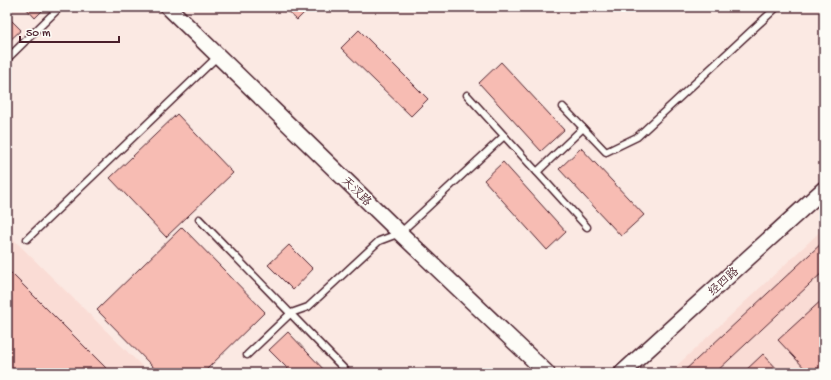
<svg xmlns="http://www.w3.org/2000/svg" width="831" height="380" viewBox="0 0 831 380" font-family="'Gochi Hand','LXGW WenKai TC',sans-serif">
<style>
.built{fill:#fadcd5}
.building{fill:#f7bcb3;stroke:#4a1f2b}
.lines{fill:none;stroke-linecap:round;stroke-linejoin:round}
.service-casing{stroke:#4a1f2b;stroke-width:9}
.tertiary-casing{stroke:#4a1f2b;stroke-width:18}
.service{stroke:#fdfcf7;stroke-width:6}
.tertiary{stroke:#fdfcf7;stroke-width:15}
.labels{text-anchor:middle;stroke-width:3;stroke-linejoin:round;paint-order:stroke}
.street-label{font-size:12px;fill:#4a1f2b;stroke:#fdfcf7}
</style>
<rect width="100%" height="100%" fill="#fbe9e3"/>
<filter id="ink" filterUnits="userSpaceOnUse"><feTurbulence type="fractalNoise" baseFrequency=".025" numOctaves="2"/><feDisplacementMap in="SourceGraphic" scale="8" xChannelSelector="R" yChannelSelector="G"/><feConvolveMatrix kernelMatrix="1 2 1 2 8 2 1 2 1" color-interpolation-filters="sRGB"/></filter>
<g filter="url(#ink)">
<g class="built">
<path d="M824,228V373H669Z"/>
<path d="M7,233L149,373H7Z"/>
</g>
<g class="building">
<path d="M25,7H46L35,18Z"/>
<path d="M283,7H310L297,20Z"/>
<path d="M7,16L21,30L7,43Z"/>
<path d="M359,30L428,99L411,116L341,48Z"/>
<path d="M501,62L564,130L541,151L479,83Z"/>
<path d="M177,114L233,173L166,237L110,178Z"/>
<path d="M581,148L644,215L621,236L559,169Z"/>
<path d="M503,162L566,232L547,250L484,180Z"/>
<path d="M182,227L265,312L203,373H159L97,310Z"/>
<path d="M824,241V271L715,373H682Z"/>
<path d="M289,245L313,269L293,290L268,265Z"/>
<path d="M7,269L111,373H7Z"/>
<path d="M824,298V373H809L778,340Z"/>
<path d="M288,332L327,373H292L269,350Z"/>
<path d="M763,354L781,373H743Z"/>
</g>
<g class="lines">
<g class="service-casing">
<g id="service">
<path d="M7,59L60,7"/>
<path d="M467,95L587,227"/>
<path d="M563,107L606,152L637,137L777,7"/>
<path d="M537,172L583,128"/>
<path d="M199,219L348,373"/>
<path d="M27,239L218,56"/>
<path d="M247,355L291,313L308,307L379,241L400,233L504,136"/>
</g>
</g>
<g class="tertiary-casing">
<g id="tertiary">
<path d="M168,7L400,233L547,373"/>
<path d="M622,373L824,189"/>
</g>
</g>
<use href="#service" class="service"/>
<use href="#tertiary" class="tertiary"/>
</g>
</g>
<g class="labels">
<g class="street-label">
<text transform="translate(357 191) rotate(44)" y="4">天汊路</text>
<text transform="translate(723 281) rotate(-42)" y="4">经四路</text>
</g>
</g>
<rect width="831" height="380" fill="none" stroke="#fdfcf7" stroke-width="24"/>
<rect x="12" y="12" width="807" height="356" fill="none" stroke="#4a1f2b" stroke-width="1.5" filter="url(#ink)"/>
<path d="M20 36v6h99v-6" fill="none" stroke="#4a1f2b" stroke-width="2"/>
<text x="26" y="36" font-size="12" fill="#4a1f2b" stroke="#fdfcf7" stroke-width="3" paint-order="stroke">50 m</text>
</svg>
